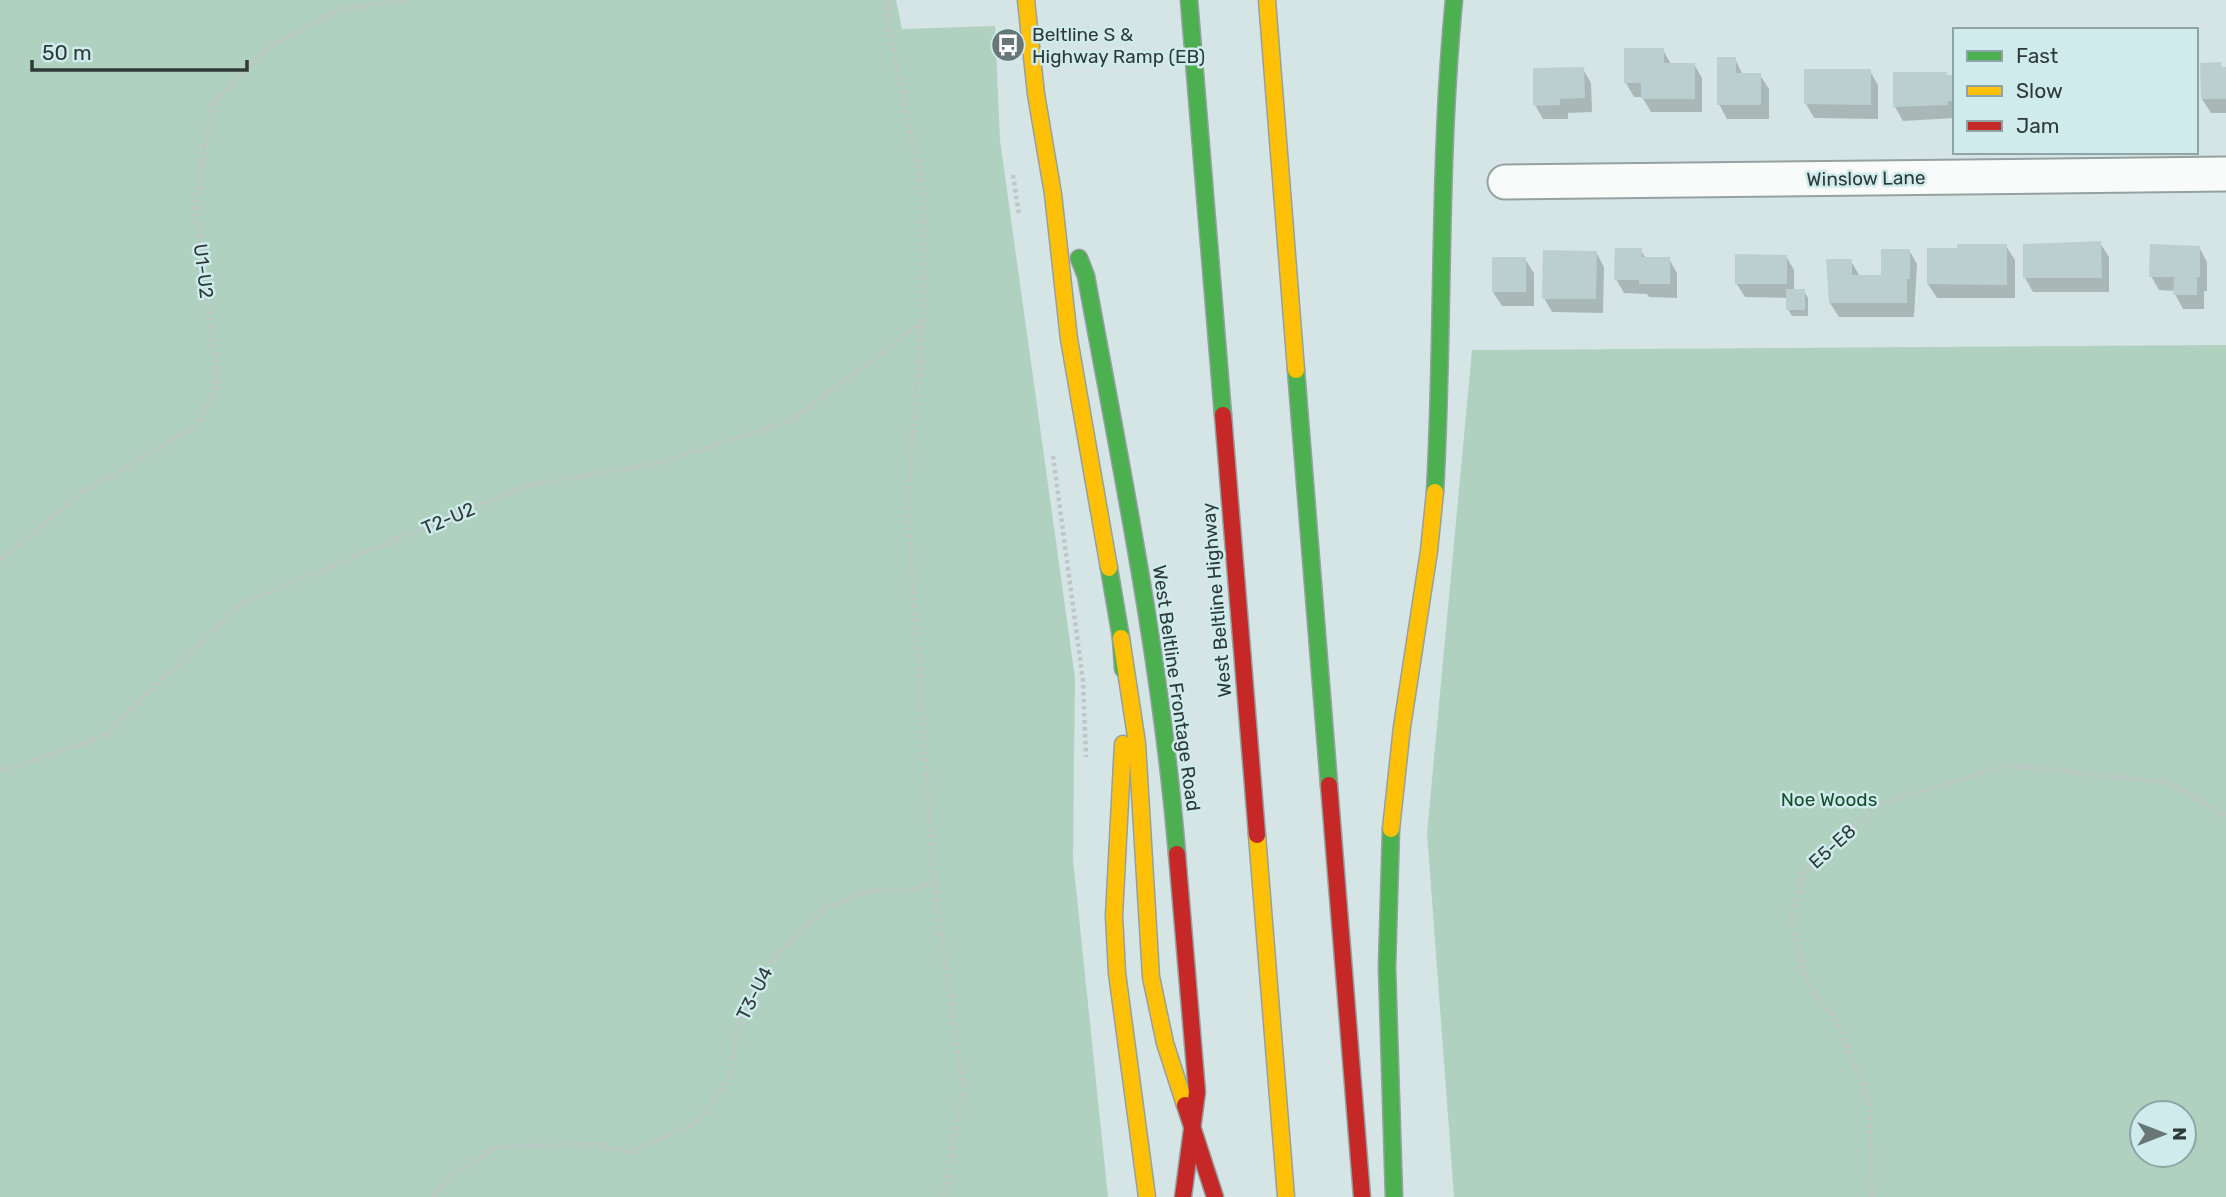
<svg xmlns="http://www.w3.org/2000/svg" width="2226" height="1197" viewBox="0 0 2226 1197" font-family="Rubik,sans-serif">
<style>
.forest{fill:#b0d1bf;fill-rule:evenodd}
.shadow{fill:#0003}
.building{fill:#bbcfd1}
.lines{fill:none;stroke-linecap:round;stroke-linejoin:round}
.street-casing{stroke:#95a1a1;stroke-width:37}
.fast-casing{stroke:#95a1a1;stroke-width:19}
.slow-casing{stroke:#95a1a1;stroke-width:19}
.jam-casing{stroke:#95a1a1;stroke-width:19}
.path{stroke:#c0c5c5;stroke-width:4.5;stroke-dasharray:3.5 3.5;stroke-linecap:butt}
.street{stroke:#f9fbfb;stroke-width:33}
.fast{stroke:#4caf50;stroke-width:16}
.slow{stroke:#ffc107;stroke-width:16}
.jam{stroke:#c62828;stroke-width:16}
.labels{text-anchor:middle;stroke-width:5;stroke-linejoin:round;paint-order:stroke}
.poi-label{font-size:19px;fill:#2e3a3a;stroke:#cfebeb;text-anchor:start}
.street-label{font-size:19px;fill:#2e3a3a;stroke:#cfebeb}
.park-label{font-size:19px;fill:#174d2d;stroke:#cfebeb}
</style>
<rect width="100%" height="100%" fill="#d5e5e5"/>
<g class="forest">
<path d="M0,0H896L902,29L995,26L1000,140L1075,678L1073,859L1108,1197H0Z"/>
<path d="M2226,345V1197H1454L1427,833L1472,350ZM2142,1113H2184V1155H2142Z"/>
</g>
<g class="shadow">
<path d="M1663,50L1671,64H1694L1702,78V112H1651L1642,97H1634L1626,83Z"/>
<path d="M1735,59L1743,75H1760L1769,89V119H1727L1719,104Z"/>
<path d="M2220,64L2223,69H2226V113H2211L2202,99Z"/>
<path d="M1583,69L1591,83L1592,112L1568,113V119H1543L1535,105Z"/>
<path d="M1870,71L1878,85V119L1814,118L1806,104Z"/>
<path d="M1946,73L1948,77L1955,76V118L1903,121L1895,107Z"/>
<path d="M2100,243L2109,257V292H2033L2025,278Z"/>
<path d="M2006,246L2015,260V298H1937L1928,284L1958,249Z"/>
<path d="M2199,247L2207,262V291H2204V309H2183L2175,294V291L2159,290L2151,276Z"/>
<path d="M1641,250L1646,259H1669L1677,273V298L1649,297L1647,294L1624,293L1616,279Z"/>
<path d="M1909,250L1917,264L1914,317H1839L1830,303L1851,261L1859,275L1883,277Z"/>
<path d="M1596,252L1604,267L1603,313L1552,312L1544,298Z"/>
<path d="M1786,256L1794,270V291H1804L1808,298V316H1792L1788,309V298L1745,297L1736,283Z"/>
<path d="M1525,259L1534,273V306H1502L1493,292Z"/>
</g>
<g class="building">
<path d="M1624,48H1664V63H1695V99H1641V83H1624Z"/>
<path d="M1717,57H1736V73H1761V105H1717Z"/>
<path d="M2221,62L2222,67H2226V99H2201L2200,63Z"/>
<path d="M1584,67L1585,98L1560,99V105L1533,106V68Z"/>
<path d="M1804,69H1871V105L1804,104Z"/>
<path d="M1893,72H1947V75H1955V101H1948V105L1893,107Z"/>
<path d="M2101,241L2102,278H2023V244Z"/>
<path d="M1957,244H2007V285L1927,284V248H1957Z"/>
<path d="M2150,244L2200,246V277H2197V295H2173L2174,277H2149Z"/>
<path d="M1615,248H1642V257H1670V284H1639V280H1614Z"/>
<path d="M1881,249H1910V279H1907V303H1829L1826,259H1852V275H1881Z"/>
<path d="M1543,250L1597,251L1596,299H1542Z"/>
<path d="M1735,254L1787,255V284H1735Z"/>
<rect x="1492" y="257" width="34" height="35"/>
<rect x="1786" y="289" width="19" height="21"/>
</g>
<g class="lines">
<g class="street-casing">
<path id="street" d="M1505,182L2226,174"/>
</g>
<g class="fast-casing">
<g id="fast">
<path d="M1189,0L1223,415"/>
<path d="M1079,258L1086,276C1121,468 1161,659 1177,854"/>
<path d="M1296,370L1329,785"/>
<path d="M1435,492C1444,328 1438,164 1454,0"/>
<path d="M1109,568L1121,638L1123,669"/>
<path d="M1391,829L1387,967L1394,1197"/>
</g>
</g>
<g class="slow-casing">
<g id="slow">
<path d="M1026,0L1036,94L1053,194L1069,339L1109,568"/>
<path d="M1267,0L1296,370"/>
<path d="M1121,638L1137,743L1151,977L1165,1043L1185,1105"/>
<path d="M1123,744L1114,916L1117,973L1147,1197"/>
<path d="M1391,829L1402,727L1429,551L1435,492"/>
<path d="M1257,835L1286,1197"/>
</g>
</g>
<g class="jam-casing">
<g id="jam">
<path d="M1223,415L1257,835"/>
<path d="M1329,785L1362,1197"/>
<path d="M1177,854L1197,1092L1183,1197"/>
<path d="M1185,1105L1215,1197"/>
</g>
</g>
<g class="path">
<path d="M888,0V24L923,192V321L907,504L934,881L963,1087L944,1197"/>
<path d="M1013,175L1019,215"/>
<path d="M1053,456L1083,681L1086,757"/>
<path d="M0,560L81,493L200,424L218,381L195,203L213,103L270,46L341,9L409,0"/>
<path d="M0,769L5,770L104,736L240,604L528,485L659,463L794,419L923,321"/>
<path d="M433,1197L451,1176L497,1147L599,1144L629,1153L698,1122L731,1075L737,1028L772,959L827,907L868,891L910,890L934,881"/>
<path d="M1872,1197L1869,1099L1834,1017L1807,983L1791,919L1803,873L1878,805L2008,765L2170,783L2226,816"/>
</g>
<use href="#street" class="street"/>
<use href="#fast" class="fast"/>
<use href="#slow" class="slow"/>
<use href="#jam" class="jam"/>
</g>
<defs>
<g id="bus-disc" transform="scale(1.75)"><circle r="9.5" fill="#687676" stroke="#cfebeb"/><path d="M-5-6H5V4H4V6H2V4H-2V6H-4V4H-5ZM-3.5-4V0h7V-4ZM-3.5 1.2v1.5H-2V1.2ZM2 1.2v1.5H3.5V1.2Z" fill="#fff"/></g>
</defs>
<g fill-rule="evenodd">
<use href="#bus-disc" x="1008" y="45"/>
</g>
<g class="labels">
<g class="poi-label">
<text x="1032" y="41">Beltline S &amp;<tspan x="1032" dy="22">Highway Ramp (EB)</tspan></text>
</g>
<g class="street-label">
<text transform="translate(1866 178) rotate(-1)" y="7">Winslow Lane</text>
<text transform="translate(204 271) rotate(83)" y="7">U1-U2</text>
<text transform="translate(448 518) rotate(-23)" y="7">T2-U2</text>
<text transform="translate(1216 600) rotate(-95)" y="7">West Beltline Highway</text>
<text transform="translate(1177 688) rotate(82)" y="7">West Beltline Frontage Road</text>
<text transform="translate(1832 846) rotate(-42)" y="7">E5-E8</text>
<text transform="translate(754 993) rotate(-63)" y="7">T3-U4</text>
</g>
<g class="park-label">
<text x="1829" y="806">Noe Woods</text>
</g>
</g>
<rect x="1953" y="28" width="245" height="126" fill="#cfebeb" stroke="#8fa4a4" stroke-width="2"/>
<rect x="1967" y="51" width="35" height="10" fill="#4caf50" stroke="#8fa4a4" stroke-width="2"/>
<text x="2016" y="63" font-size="21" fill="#2e3a3a">Fast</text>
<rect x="1967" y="86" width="35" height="10" fill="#ffc107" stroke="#8fa4a4" stroke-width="2"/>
<text x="2016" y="98" font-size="21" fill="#2e3a3a">Slow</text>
<rect x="1967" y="121" width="35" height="10" fill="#c62828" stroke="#8fa4a4" stroke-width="2"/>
<text x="2016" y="133" font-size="21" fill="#2e3a3a">Jam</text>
<g transform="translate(2163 1134) rotate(90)"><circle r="33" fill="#cfebeb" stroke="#8fa4a4" stroke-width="2"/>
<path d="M0-5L12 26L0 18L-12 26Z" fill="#687676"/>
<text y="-10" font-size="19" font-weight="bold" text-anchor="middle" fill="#2e3a3a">N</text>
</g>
<path d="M32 60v10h215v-10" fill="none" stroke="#2e3a3a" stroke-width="3.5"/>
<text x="42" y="60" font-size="21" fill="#2e3a3a" stroke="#cfebeb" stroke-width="5" paint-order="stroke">50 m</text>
</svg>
